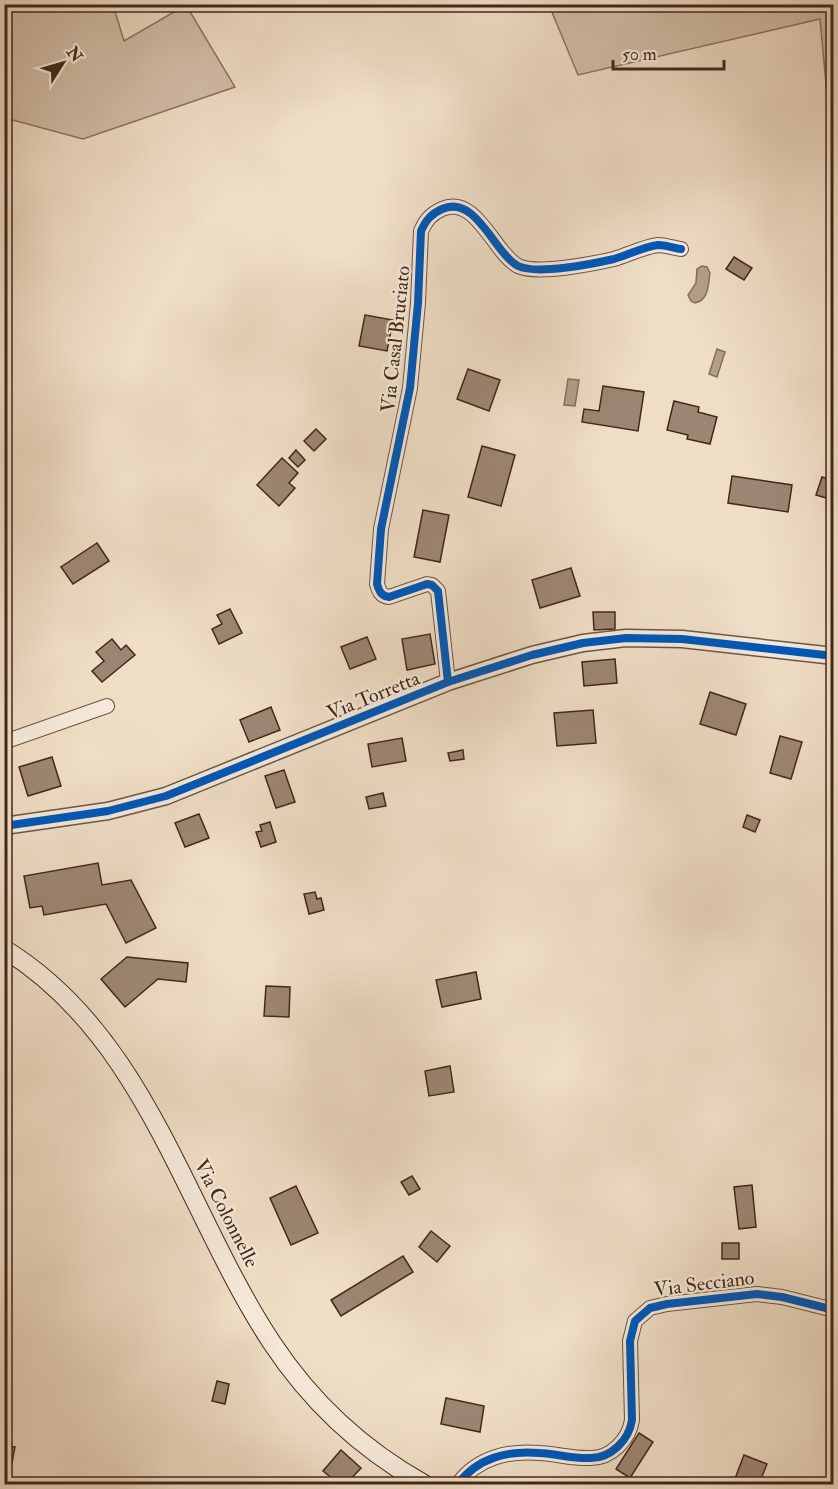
<svg xmlns="http://www.w3.org/2000/svg" width="838" height="1489" viewBox="0 0 838 1489" font-family="'IM FELL Double Pica',serif">
<style>
.green{fill:#d2bea8;stroke:#8a7362;stroke-width:1.5}
.water{fill:#b49f8b;stroke:#866f5e;stroke-width:1.5}
.building{fill:#9c8673;stroke:#42281b;stroke-width:1.5}
.lines{fill:none;stroke-linecap:round;stroke-linejoin:round}
.minor-casing{stroke:#6d5546;stroke-width:16}
.tertiary-casing{stroke:#6d5546;stroke-width:19}
.secondary-casing{stroke:#42281b;stroke-width:20}
.minor{stroke:#f5e9d9;stroke-width:14}
.tertiary{stroke:#f5e9d9;stroke-width:16}
.secondary{stroke:#f5e9d9;stroke-width:18}
.cycleway-casing{stroke:#f5e9d9;stroke-width:11}
.cycleway{stroke:#0057b8;stroke-width:8}
.labels{text-anchor:middle;stroke-width:4.5;stroke-linejoin:round;paint-order:stroke}
.street-label{font-size:20px;fill:#42281b;stroke:#f5e9d9}
</style>
<rect width="100%" height="100%" fill="#efddc5"/>
<filter id="stains"><feTurbulence type="fractalNoise" baseFrequency=".00333" numOctaves="4"/><feColorMatrix values="0 0 0 0 .2 0 0 0 0 .09 0 0 0 0 .02 0 0 0 .5 -.17"/></filter>
<radialGradient id="worn" r=".72"><stop offset=".6" stop-color="#630" stop-opacity="0"/><stop offset="1" stop-color="#630" stop-opacity=".3"/></radialGradient>
<g class="green">
<path d="M5,4L113,5L124,41L186,5L235,87L83,139L5,118Z"/>
<path d="M549,5H833V159L820,19L578,75Z"/>
</g>
<g class="water">
<path d="M702,266L707,267L710,273C708,285 709,300 695,303L691,301L688,295L696,283L697,269Z"/>
<path d="M717,349L725,352L717,377L709,374Z"/>
<path d="M568,379L579,380L575,406L564,405Z"/>
</g>
<g class="building">
<path d="M734,257L752,268L744,280L726,269Z"/>
<path d="M365,315L393,320L387,351L359,346Z"/>
<path d="M468,369L500,380L489,411L457,399Z"/>
<path d="M603,386L644,392L638,431L582,422L584,409L599,411Z"/>
<path d="M674,401L699,407L698,412L717,417L710,444L687,439L688,435L667,430Z"/>
<path d="M316,429L326,439L314,451L304,441Z"/>
<path d="M482,446L515,455L501,506L468,497Z"/>
<path d="M296,450L305,460L298,467L289,458Z"/>
<path d="M282,458L298,473L289,483L295,488L279,506L257,485Z"/>
<path d="M732,476L792,485L788,512L728,503Z"/>
<path d="M822,477L834,481L833,500L816,495Z"/>
<path d="M423,510L449,515L440,562L414,557Z"/>
<path d="M97,543L109,561L73,584L61,567Z"/>
<path d="M571,568L580,596L540,608L532,580Z"/>
<path d="M230,609L242,633L219,644L212,629L222,624L217,615Z"/>
<path d="M593,612H615V629L594,630Z"/>
<path d="M430,634L435,664L407,670L402,639Z"/>
<path d="M367,637L376,659L350,669L341,647Z"/>
<path d="M112,639L121,650L126,645L135,655L102,682L92,671L104,661L96,652Z"/>
<path d="M615,659L617,683L584,686L582,662Z"/>
<path d="M710,692L746,704L736,735L700,724Z"/>
<path d="M271,707L280,730L249,742L240,720Z"/>
<path d="M593,710L596,743L557,746L554,713Z"/>
<path d="M780,736L802,742L791,779L770,773Z"/>
<path d="M402,738L406,761L372,767L368,744Z"/>
<path d="M463,750L464,759L450,761L448,753Z"/>
<path d="M52,757L61,786L28,796L19,767Z"/>
<path d="M284,770L295,802L276,808L265,776Z"/>
<path d="M383,793L386,806L369,809L366,797Z"/>
<path d="M199,814L209,838L185,847L175,823Z"/>
<path d="M747,815L760,820L755,832L743,827Z"/>
<path d="M270,822L276,842L261,847L256,832L262,831L260,825Z"/>
<path d="M98,863L102,885L131,880L156,928L126,943L106,904L44,915L42,906L30,908L24,876Z"/>
<path d="M315,892L317,899L321,898L324,910L309,914L304,894Z"/>
<path d="M127,957L188,963L186,982L158,979L125,1007L101,979Z"/>
<path d="M476,972L481,999L442,1007L436,980Z"/>
<path d="M266,986L290,987L289,1017L264,1016Z"/>
<path d="M450,1066L454,1092L429,1096L425,1071Z"/>
<path d="M412,1176L420,1189L409,1195L401,1182Z"/>
<path d="M752,1185L756,1227L739,1229L734,1187Z"/>
<path d="M296,1186L318,1233L291,1245L270,1198Z"/>
<path d="M431,1231L450,1246L437,1262L419,1247Z"/>
<rect x="722" y="1243" width="17" height="16"/>
<path d="M403,1256L413,1272L341,1316L331,1300Z"/>
<path d="M217,1381L229,1384L225,1404L212,1401Z"/>
<path d="M446,1398L484,1406L480,1432L441,1424Z"/>
<path d="M639,1433L653,1442L630,1478L616,1469Z"/>
<path d="M4,1446L15,1447L10,1473L4,1472Z"/>
<path d="M341,1450L361,1468L346,1484H339L323,1471Z"/>
<path d="M744,1455L767,1464L759,1484H733Z"/>
</g>
<g class="lines">
<g class="minor-casing">
<g id="minor">
<path d="M448,682L438,591L432,585L427,584L389,597C381,596 379,591 377,584L381,529L410,388L418,303L421,231C426,220 431,214 442,209C476,194 494,253 518,266C537,275 592,264 614,259C628,255 643,247 658,245C665,245 674,248 681,249"/>
<path d="M4,742L107,706"/>
<path d="M458,1484C477,1458 508,1450 540,1453C557,1454 574,1459 591,1458C611,1458 629,1440 632,1420L630,1341L635,1321L650,1308L667,1304L757,1294L782,1297L834,1310"/>
</g>
</g>
<g class="tertiary-casing">
<path id="tertiary" d="M4,826L108,811L166,796L448,682L532,655L583,643L626,638L682,639L834,656"/>
</g>
<g class="secondary-casing">
<path id="secondary" d="M4,949C147,1037 185,1211 272,1343C311,1402 363,1450 424,1484"/>
</g>
<use href="#minor" class="minor"/>
<use href="#tertiary" class="tertiary"/>
<use href="#secondary" class="secondary"/>
<g class="cycleway-casing">
<g id="cycleway">
<path d="M448,682L438,591L432,585L427,584L389,597C381,596 379,591 377,584L381,529L410,388L418,303L421,231C426,220 431,214 442,209C476,194 494,253 518,266C537,275 592,264 614,259C628,255 643,247 658,245C665,245 674,248 681,249"/>
<path d="M4,826L108,811L166,796L448,682L532,655L583,643L626,638L682,639L834,656"/>
<path d="M458,1484C477,1458 508,1450 540,1453C557,1454 574,1459 591,1458C611,1458 629,1440 632,1420L630,1341L635,1321L650,1308L667,1304L757,1294L782,1297L834,1310"/>
</g>
</g>
<use href="#cycleway" class="cycleway"/>
</g>
<g class="labels">
<g class="street-label">
<text transform="translate(395 339) rotate(-84)" y="7">Via Casal Bruciato</text>
<text transform="translate(373 695) rotate(-22)" y="7">Via Torretta</text>
<text transform="translate(227 1213) rotate(63)" y="7">Via Colonnelle</text>
<text transform="translate(704 1283) rotate(-7)" y="7">Via Secciano</text>
</g>
</g>
<rect width="838" height="1489" fill="none" stroke="#efddc5" stroke-width="24"/>
<rect x="6" y="6" width="826" height="1477" fill="none" stroke="#42281b" stroke-width="3"/>
<rect x="12" y="12" width="814" height="1465" fill="none" stroke="#42281b" stroke-width="1.5"/>
<g transform="translate(63 63) rotate(53)" stroke="#f5e9d9" stroke-width="4.5" paint-order="stroke">
<path d="M0-4.5L10 22L0 15L-10 22Z" fill="#42281b"/>
<text y="-9" font-size="16" font-weight="bold" text-anchor="middle" fill="#42281b">N</text>
</g>
<path d="M613 60v9h111v-9" fill="none" stroke="#42281b" stroke-width="3"/>
<text x="622" y="60" font-size="18" fill="#42281b" stroke="#f5e9d9" stroke-width="4.5" paint-order="stroke">50 m</text>
<rect width="100%" height="100%" filter="url(#stains)"/>
<rect width="100%" height="100%" fill="url(#worn)"/>
</svg>
